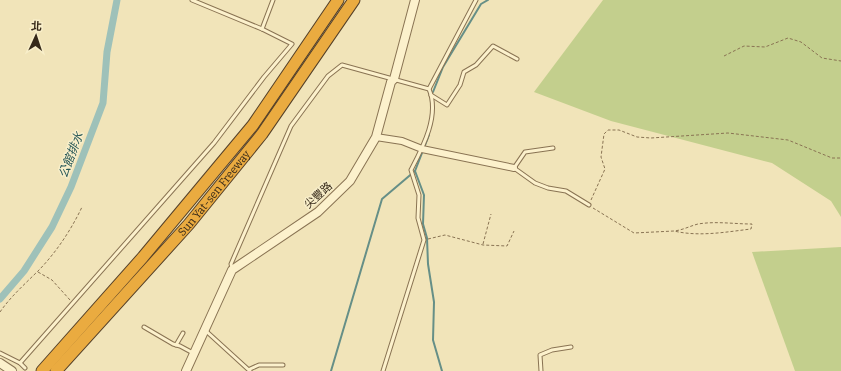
<svg xmlns="http://www.w3.org/2000/svg" width="841" height="371" viewBox="0 0 841 371" font-family="Bitter,'Noto Sans TC',serif">
<style>
.green{fill:#c3cf8d}
.lines{fill:none;stroke-linecap:round;stroke-linejoin:round}
.stream{stroke:#668f87;stroke-width:2}
.canal{stroke:#9ec1b9;stroke-width:7}
.service-casing{stroke:#897353;stroke-width:5}
.minor-casing{stroke:#897353;stroke-width:8}
.tertiary-casing{stroke:#897353;stroke-width:10}
.motorway-casing{stroke:#554028;stroke-width:13}
.path{stroke:#897353;stroke-width:1;stroke-dasharray:3 2;stroke-linecap:butt}
.service{stroke:#fcf1cc;stroke-width:3}
.minor{stroke:#fcf1cc;stroke-width:6}
.tertiary{stroke:#fcf1cc;stroke-width:8}
.motorway{stroke:#eaab40;stroke-width:11}
.labels{text-anchor:middle;stroke-width:3;stroke-linejoin:round;paint-order:stroke}
.street-label{font-size:11px;fill:#362919;stroke:#f8eec9}
.water-label{font-size:12px;font-style:italic;fill:#275757;stroke:#f8eec9}
</style>
<rect width="100%" height="100%" fill="#f1e4b9"/>
<g class="green">
<path d="M603,0H841V217L831,201L772,163L611,121L534,92Z"/>
<path d="M841,247V371H795L752,252Z"/>
</g>
<g class="lines">
<g class="stream">
<path d="M433,92L443,67L481,4L488,0"/>
<path d="M415,171L424,195L423,224L427,238L428,264L434,302L433,340L442,371"/>
<path d="M331,371L382,199L415,171L429,135"/>
</g>
<path class="canal" d="M0,299L24,271L52,227L71,187L103,103L107,52L117,0"/>
<g class="service-casing">
<g id="service">
<path d="M262,29L273,0"/>
<path d="M431,95L447,105L460,85L464,72L476,65L493,46L517,59"/>
<path d="M553,148L525,152L514,168L535,183L548,188L566,191L589,205"/>
<path d="M232,268L231,264L291,126L328,76L342,65L429,89"/>
<path d="M144,327L173,344L180,346L193,353"/>
<path d="M206,331L250,371"/>
<path d="M176,345L183,333"/>
<path d="M0,353L20,363L214,143L264,77L292,44L262,29L192,0"/>
<path d="M20,363L25,368"/>
<path d="M250,369L259,365H283"/>
<path d="M383,371L424,240L418,218L419,195L411,170C423,147 440,115 429,89L476,0"/>
<path d="M541,371L540,355L552,350L571,347"/>
</g>
</g>
<g class="minor-casing">
<path id="minor" d="M376,137L402,141L422,149L514,168"/>
</g>
<g class="tertiary-casing">
<g id="tertiary">
<path d="M0,363L12,371"/>
<path d="M186,371L232,270L318,212L350,181L376,137L391,82L394,79L415,0"/>
</g>
</g>
<g class="motorway-casing">
<g id="motorway">
<path d="M42,371L143,257L253,125L338,0"/>
<path id="s1" d="M56,371L189,224L262,134L354,0"/>
</g>
</g>
<g class="path">
<path d="M724,56L744,46L765,47L788,38L801,42L822,58L841,61"/>
<path d="M591,200L605,169L601,157L604,134L608,130H619L637,137L651,138L728,133L788,140L832,158H841"/>
<path d="M593,208L634,233L674,231C683,230 690,226 698,224C716,221 734,224 752,224L751,229C726,232 699,237 674,231"/>
<path d="M428,239L445,235L483,245L507,246L514,231"/>
<path d="M483,244L491,214"/>
<path d="M38,272L52,280L70,300"/>
<path d="M0,312C11,296 26,283 40,269C57,251 71,230 82,207"/>
</g>
<use href="#service" class="service"/>
<use href="#minor" class="minor"/>
<use href="#tertiary" class="tertiary"/>
<use href="#motorway" class="motorway"/>
</g>
<g class="labels">
<g class="street-label">
<text dy="4" stroke="none"><textPath href="#s1" startOffset="238">Sun Yat-sen Freeway</textPath></text>
<text transform="translate(318 195) rotate(-42)" y="4">尖豐路</text>
</g>
<g class="water-label">
<text transform="translate(71 155) rotate(-69)" y="4">公館排水</text>
</g>
</g>
<g transform="translate(36 36) rotate(3)" stroke="#f8eec9" stroke-width="3" paint-order="stroke">
<path d="M0-3L7 15L0 10L-7 15Z" fill="#362919"/>
<text y="-6" font-size="11" font-weight="bold" text-anchor="middle" fill="#362919">北</text>
</g>
</svg>
